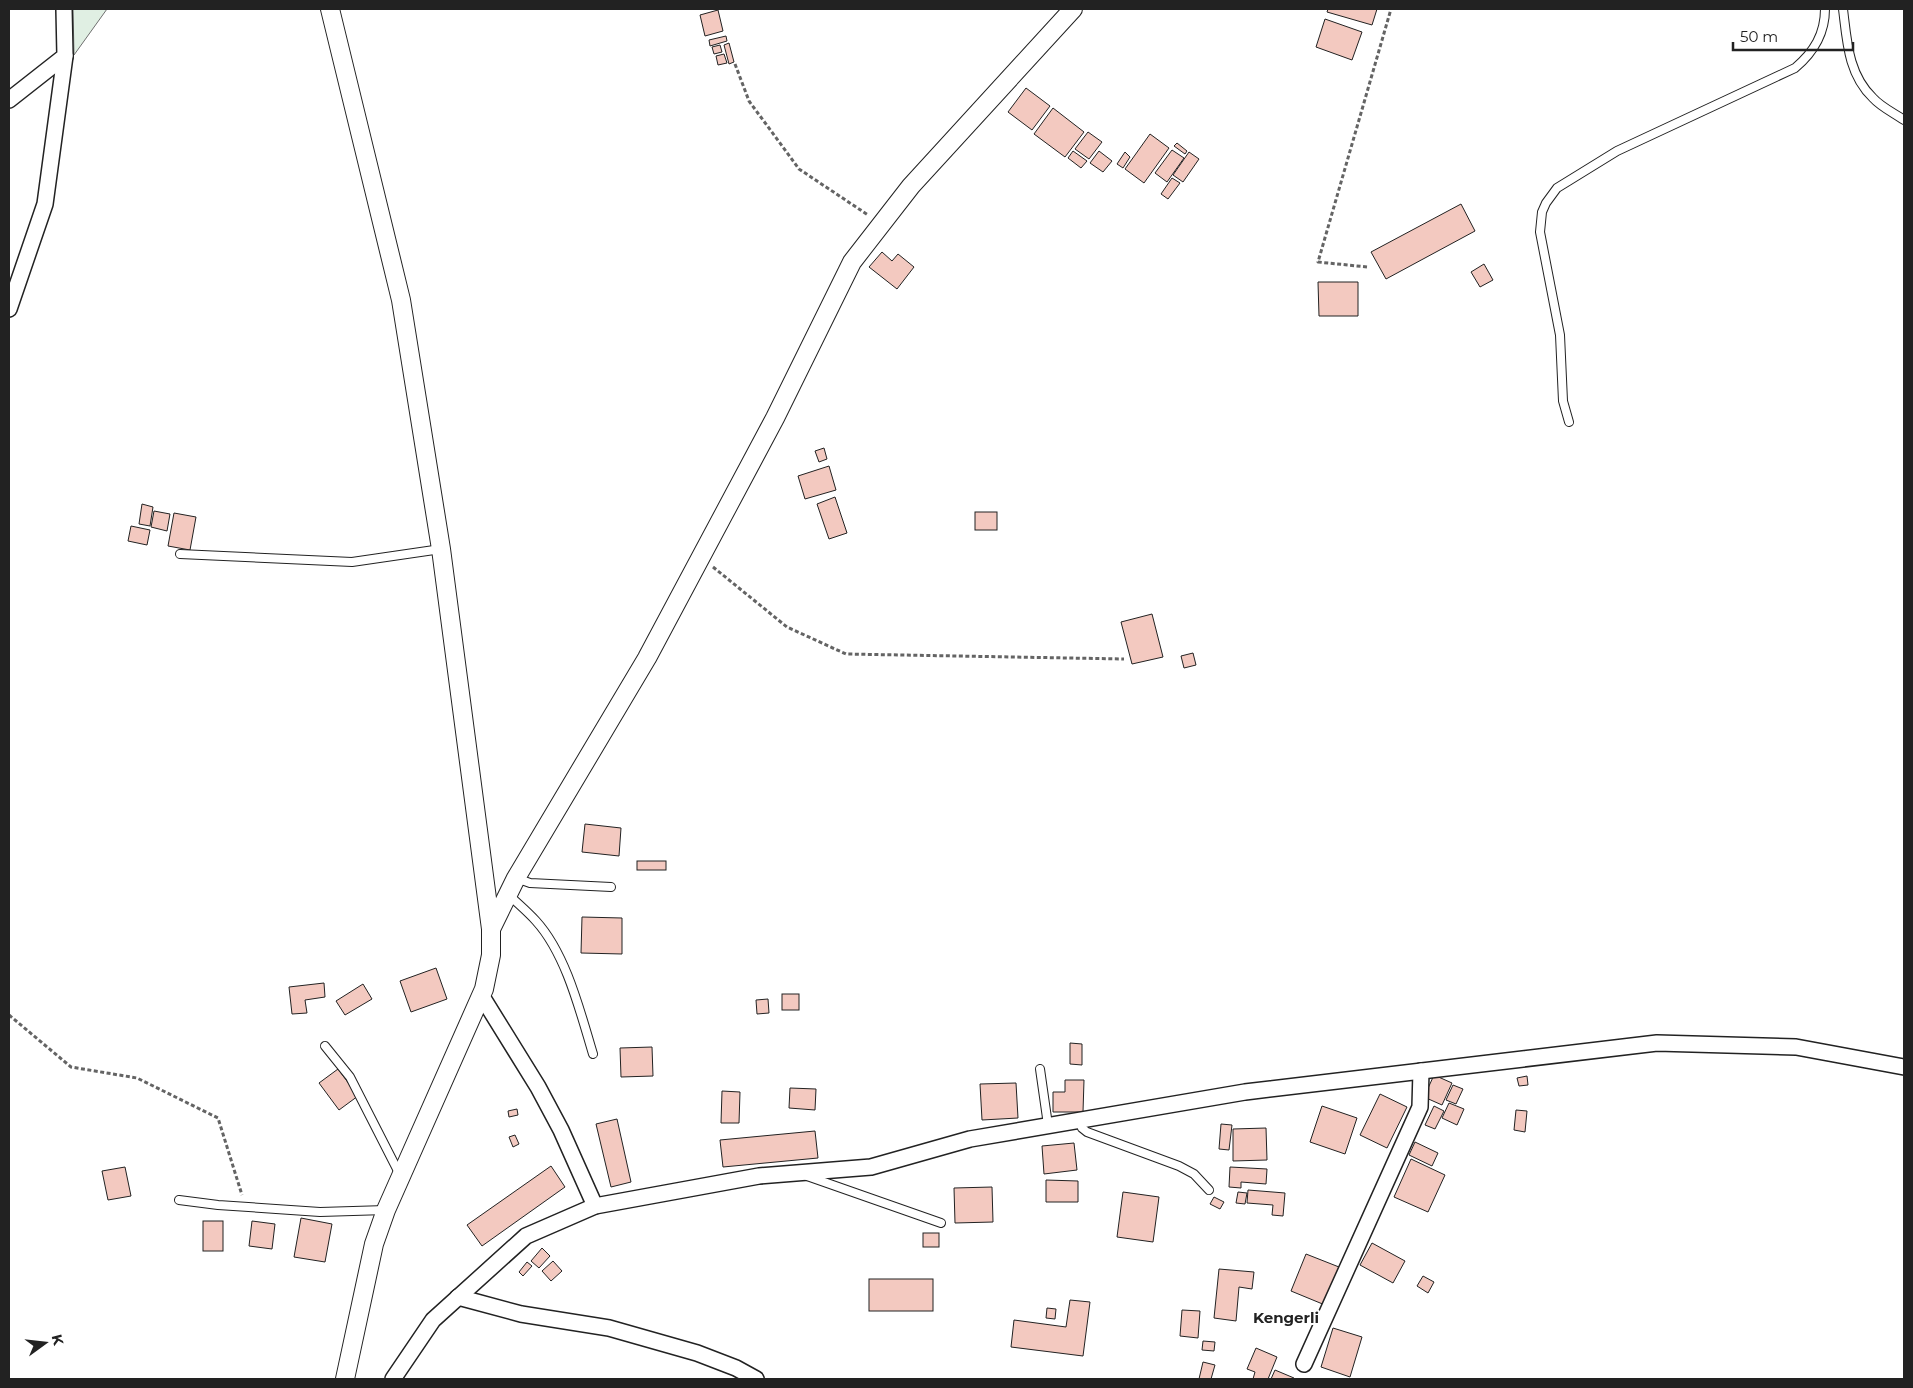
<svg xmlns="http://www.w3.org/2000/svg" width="1913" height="1388" viewBox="0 0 1913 1388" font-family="Montserrat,sans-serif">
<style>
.green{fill:#e0efe3;stroke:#6f6f6f}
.building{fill:#f3c9c0;stroke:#222}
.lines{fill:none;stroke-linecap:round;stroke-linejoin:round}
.service-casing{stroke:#222;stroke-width:10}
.minor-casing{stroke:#222;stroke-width:18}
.tertiary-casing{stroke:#222;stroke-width:20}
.path{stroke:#646464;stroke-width:3;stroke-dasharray:4 2.5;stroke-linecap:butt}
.service{stroke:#fff;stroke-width:8}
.minor{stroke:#fff;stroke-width:15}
.tertiary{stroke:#fff;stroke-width:18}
.labels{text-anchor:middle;stroke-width:4;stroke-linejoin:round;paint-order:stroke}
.neighbourhood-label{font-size:15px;font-weight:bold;fill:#222;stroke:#fff}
</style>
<rect width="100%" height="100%" fill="#fff"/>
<path class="green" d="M73,9H107L74,55Z"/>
<g class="building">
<path d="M1328,9H1377L1372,25L1327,12Z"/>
<path d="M718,10L723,31L705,36L700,15Z"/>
<path d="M1325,19L1362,32L1352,60L1316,47Z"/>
<path d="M726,36L727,41L710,46L709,40Z"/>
<path d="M729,43L734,62L729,64L724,45Z"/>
<path d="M720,45L722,52L714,54L712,47Z"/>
<path d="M724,54L727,63L718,65L716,56Z"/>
<path d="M1026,88L1050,106L1032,130L1008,112Z"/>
<path d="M1053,108L1084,132L1065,157L1034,134Z"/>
<path d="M1088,132L1102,142L1089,159L1075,149Z"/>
<path d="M1150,134L1169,148L1144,183L1125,169Z"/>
<path d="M1177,143L1187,151L1185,154L1174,146Z"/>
<path d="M1172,150L1184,158L1167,182L1155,173Z"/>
<path d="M1073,151L1087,161L1081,168L1068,158Z"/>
<path d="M1099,151L1112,161L1103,172L1090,163Z"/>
<path d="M1125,152L1130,157L1123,168L1117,164Z"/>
<path d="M1189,152L1199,159L1183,182L1173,175Z"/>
<path d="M1172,178L1180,183L1168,199L1161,194Z"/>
<path d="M1461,204L1475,231L1386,279L1371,252Z"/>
<path d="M882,252L892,261L898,254L914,267L897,289L869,267Z"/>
<path d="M1484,264L1493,280L1480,287L1471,272Z"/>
<path d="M1318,282H1358V316H1319Z"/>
<path d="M824,448L827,459L819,462L815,451Z"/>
<path d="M829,466L836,490L805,499L798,476Z"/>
<path d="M835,497L847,533L829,539L817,504Z"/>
<path d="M142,504L153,507L150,526L139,524Z"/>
<path d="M154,511L170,514L167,531L151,527Z"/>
<rect x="975" y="512" width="22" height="18"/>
<path d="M174,513L196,517L190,550L168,546Z"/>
<path d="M131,526L150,530L147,545L128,541Z"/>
<path d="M1152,614L1163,657L1132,664L1121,622Z"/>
<path d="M1193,653L1196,665L1184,668L1181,656Z"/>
<path d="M585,824L621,828L619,856L582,852Z"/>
<rect x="637" y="861" width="29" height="9"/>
<path d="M582,917L622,918V954L581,953Z"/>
<path d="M436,968L447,999L411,1012L400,981Z"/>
<path d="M324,983L325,997L305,1000L307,1013L292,1014L289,987Z"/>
<path d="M363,984L372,999L345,1015L336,1001Z"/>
<rect x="782" y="994" width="17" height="16"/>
<path d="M768,999L769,1013L757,1014L756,1000Z"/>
<path d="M1070,1043L1082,1044V1065L1070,1064Z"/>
<path d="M652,1047L653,1076L621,1077L620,1048Z"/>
<path d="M338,1069L358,1096L339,1110L319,1083Z"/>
<path d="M1434,1075L1452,1083L1442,1105L1424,1097Z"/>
<path d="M1527,1076L1528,1085L1519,1086L1517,1078Z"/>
<path d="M1065,1080H1084L1083,1112H1053V1092H1065Z"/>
<path d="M1016,1083L1018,1118L982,1120L980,1084Z"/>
<path d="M1453,1085L1463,1089L1456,1104L1446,1100Z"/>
<path d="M790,1088L816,1089L815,1110L789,1108Z"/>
<path d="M722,1091L740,1092L739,1123H721Z"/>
<path d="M1380,1094L1407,1107L1387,1148L1360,1135Z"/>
<path d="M1449,1103L1464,1109L1457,1125L1442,1118Z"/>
<path d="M1322,1106L1357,1118L1345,1154L1310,1142Z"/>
<path d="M1434,1106L1444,1111L1435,1129L1425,1125Z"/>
<path d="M517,1109L518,1115L509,1117L508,1111Z"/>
<path d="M1516,1110L1527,1111L1525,1132L1514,1130Z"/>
<path d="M617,1119L631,1182L611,1187L596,1124Z"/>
<path d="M1221,1124L1232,1125L1229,1150L1219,1149Z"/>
<path d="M1266,1128L1267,1160L1233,1161V1129Z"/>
<path d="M815,1131L818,1158L723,1167L720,1140Z"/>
<path d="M515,1135L519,1144L513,1147L509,1137Z"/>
<path d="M1415,1142L1438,1153L1432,1166L1409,1155Z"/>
<path d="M1074,1143L1077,1170L1044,1174L1042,1146Z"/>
<path d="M1411,1159L1445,1175L1428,1212L1394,1197Z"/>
<path d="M551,1166L565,1187L482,1246L467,1225Z"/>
<path d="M125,1167L131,1196L108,1200L102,1171Z"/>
<path d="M1230,1167L1267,1169L1266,1184L1241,1182V1188L1229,1187Z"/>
<path d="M1046,1180L1078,1181V1202H1046Z"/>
<path d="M992,1187L993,1222L955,1223L954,1188Z"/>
<path d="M1248,1190L1285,1193L1283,1216L1272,1215L1273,1205L1247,1203Z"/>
<path d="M1123,1192L1159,1197L1153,1242L1117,1237Z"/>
<path d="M1238,1192L1247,1193L1245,1204L1236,1203Z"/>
<path d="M1214,1197L1224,1202L1220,1209L1210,1204Z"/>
<path d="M301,1218L332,1224L325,1262L294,1257Z"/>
<rect x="203" y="1221" width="20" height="30"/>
<path d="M252,1221L275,1224L272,1249L249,1246Z"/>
<rect x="923" y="1233" width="16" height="14"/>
<path d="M1372,1243L1405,1261L1393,1283L1360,1265Z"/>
<path d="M542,1248L550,1256L539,1268L531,1261Z"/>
<path d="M1306,1254L1339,1267L1325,1305L1291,1291Z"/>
<path d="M553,1261L562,1271L551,1281L542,1271Z"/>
<path d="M527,1262L532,1266L523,1276L519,1272Z"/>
<path d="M1219,1269L1254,1272L1252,1289L1239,1287L1236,1321L1214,1318Z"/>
<path d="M1423,1276L1434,1282L1428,1293L1417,1286Z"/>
<rect x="869" y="1279" width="64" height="32"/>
<path d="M1070,1300L1090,1302L1083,1356L1011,1347L1014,1320L1066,1327Z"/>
<path d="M1047,1308L1056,1309L1055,1319L1046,1318Z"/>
<path d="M1182,1310L1200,1311L1198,1338L1180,1336Z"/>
<path d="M1333,1328L1362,1337L1350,1377L1321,1367Z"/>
<path d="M1203,1341L1215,1342L1214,1351L1202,1350Z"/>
<path d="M1256,1348L1277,1357L1268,1379H1253L1255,1372L1247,1369Z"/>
<path d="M1203,1362L1215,1365L1211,1379H1199Z"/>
<path d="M1275,1370L1294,1378V1379H1271Z"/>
</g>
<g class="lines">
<g class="service-casing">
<g id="service">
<path d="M1843,9C1847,41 1848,74 1873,98C1881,107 1894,113 1904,120"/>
<path d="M1569,422L1563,401L1560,335L1540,232L1542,212L1546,203L1557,188L1617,151L1795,68C1814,52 1825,34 1825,9"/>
<path d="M180,554L352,562L441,549"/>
<path d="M516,878L530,883L611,887"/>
<path d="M508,894C517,903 527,911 536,921C566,954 580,1011 593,1054"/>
<path d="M325,1046L350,1077L398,1171L401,1173"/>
<path d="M1040,1069L1048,1125"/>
<path d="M1079,1120L1082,1128L1087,1132L1179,1166L1194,1174L1209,1190"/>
<path d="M807,1176L941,1223"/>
<path d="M179,1200L218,1205L320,1212L386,1210"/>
</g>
</g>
<g class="minor-casing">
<g id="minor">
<path d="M9,100L65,56L64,9"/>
<path d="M9,309L45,204L65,56"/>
<path d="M481,995L538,1087L561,1130L595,1206"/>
<path d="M458,1297L521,1314L609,1328L697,1353L736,1368L756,1379"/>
<path d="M1304,1364L1420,1107L1421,1071"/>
<path d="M393,1379L433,1320L526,1236L595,1206L759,1176L871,1167L970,1139L1245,1092L1657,1043L1796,1047L1904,1067"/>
</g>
</g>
<g class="tertiary-casing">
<g id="tertiary">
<path d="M330,9L401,300L441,549L491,929V955L484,989L386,1210L374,1244L345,1379"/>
<path d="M491,929L516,878L647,658L775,418L852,262L911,186L1073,9"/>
</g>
</g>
<g class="path">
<path d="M735,64L749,101L799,169L868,215"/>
<path d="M1367,267L1318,262L1391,9"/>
<path d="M713,567L787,627L846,654L1124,659"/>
<path d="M9,1015L71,1067L137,1078L218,1118L242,1195"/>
</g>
<use href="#service" class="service"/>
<use href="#minor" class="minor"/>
<use href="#tertiary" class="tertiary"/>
</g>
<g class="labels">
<g class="neighbourhood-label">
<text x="1286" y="1323">Kengerli</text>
</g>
</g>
<rect width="1913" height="1388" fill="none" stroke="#222222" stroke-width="20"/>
<g transform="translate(45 1343) rotate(75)" stroke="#ffffff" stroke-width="4" paint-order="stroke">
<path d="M0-4L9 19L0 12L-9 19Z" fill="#222222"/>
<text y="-8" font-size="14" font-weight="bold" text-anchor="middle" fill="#222222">K</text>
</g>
<path d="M1733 42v8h120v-8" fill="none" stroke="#222222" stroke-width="2.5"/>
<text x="1740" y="42" font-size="15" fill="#222222" stroke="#ffffff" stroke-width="4" paint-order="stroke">50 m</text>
</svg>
